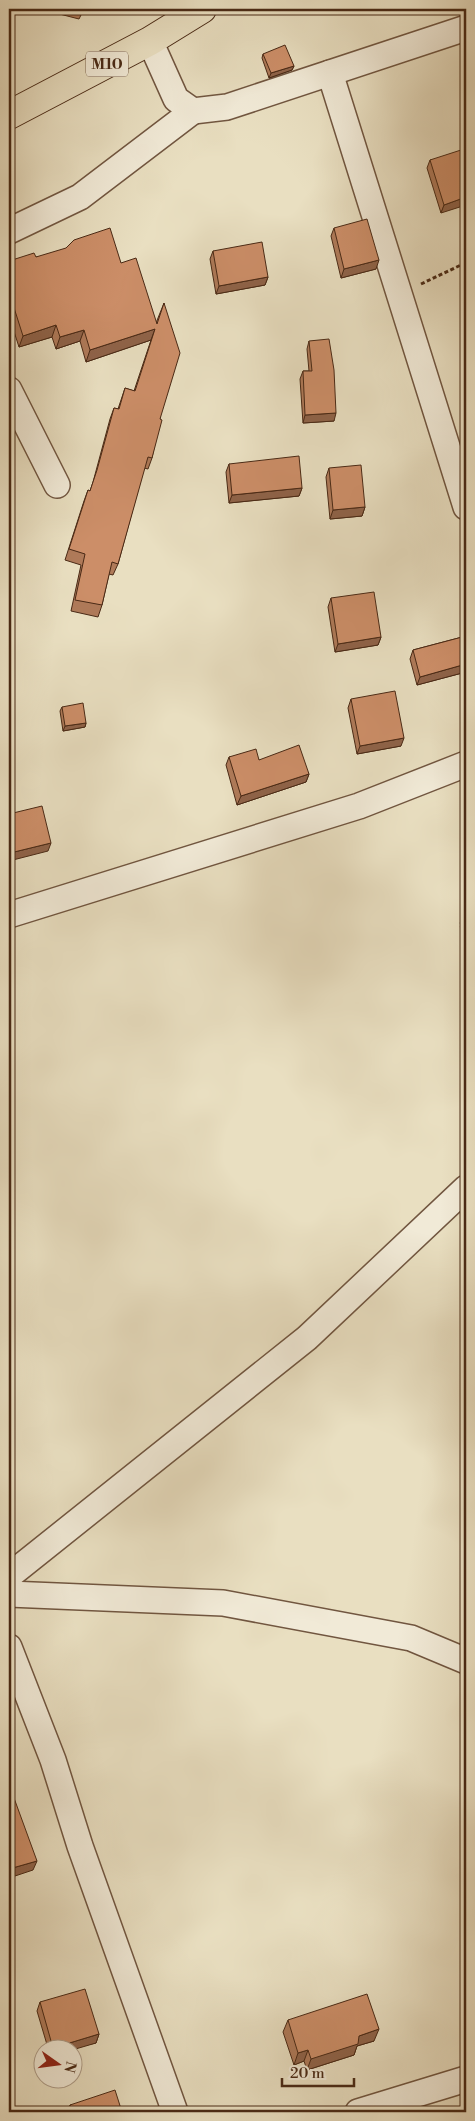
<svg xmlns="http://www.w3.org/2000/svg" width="475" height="2121" viewBox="0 0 475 2121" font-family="'Libre Bodoni',serif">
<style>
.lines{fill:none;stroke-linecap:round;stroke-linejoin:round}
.minor-casing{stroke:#715640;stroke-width:28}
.major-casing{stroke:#492915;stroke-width:30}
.path{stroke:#492915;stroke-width:3;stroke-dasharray:4 2.5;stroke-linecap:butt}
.minor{stroke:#f1ead7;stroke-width:25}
.major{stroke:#e9dfc1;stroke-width:28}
.wall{fill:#af7a59;stroke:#492915}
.shaded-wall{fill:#8f6349;stroke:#492915}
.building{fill:#cc8e68;stroke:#492915}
.labels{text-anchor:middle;stroke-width:4;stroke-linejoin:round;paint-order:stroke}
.shield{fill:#f1ead7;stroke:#7b634f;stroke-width:1}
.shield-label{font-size:15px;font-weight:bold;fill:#492915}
</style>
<rect width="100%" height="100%" fill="#e9dfc1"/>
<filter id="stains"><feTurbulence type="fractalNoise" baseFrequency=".004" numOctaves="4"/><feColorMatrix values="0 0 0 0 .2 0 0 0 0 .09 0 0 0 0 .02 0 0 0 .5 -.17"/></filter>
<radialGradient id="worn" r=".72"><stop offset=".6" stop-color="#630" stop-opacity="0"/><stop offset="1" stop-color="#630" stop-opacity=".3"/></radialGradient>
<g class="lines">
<g class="minor-casing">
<g id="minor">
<path d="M150,41L176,99L193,111L227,107L466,28"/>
<path d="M330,73L466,507"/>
<path d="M9,231L80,197L193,111"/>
<path d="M9,390L57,485"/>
<path d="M9,915L359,806L466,764"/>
<path d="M9,1576L307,1338L466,1188"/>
<path d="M9,1594L223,1603L411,1638L466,1661"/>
<path d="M9,1647L53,1760L80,1846L175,2112"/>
<path d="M358,2112L466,2079"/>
</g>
</g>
<g class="major-casing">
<path id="major" d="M9,115L150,41L202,9"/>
</g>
<g class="path">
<path d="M421,284L463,264L466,265"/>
<path d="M466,894L461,925L466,947"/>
</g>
<use href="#minor" class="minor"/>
<use href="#major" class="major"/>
</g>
<g class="wall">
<path d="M40,9H82L83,11L79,19Z"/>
<path d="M263,54L294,66L292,70L269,78L262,58Z"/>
<path d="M464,158L441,213L427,168L430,160Z"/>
<path d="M334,228L376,269L341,278L331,236Z"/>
<path d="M213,251L268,277L265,285L216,294L210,259Z"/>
<path d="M36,257L121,263L156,323L164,303L160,419L152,458L148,469L144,468L118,564L113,575L109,574L102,605L98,617L71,611L81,565L65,560L84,501L88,490L90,491L93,482L110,419L114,408L118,409L125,388L134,391L151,340L86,362L80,341L56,349L52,337L19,347L9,316V261Z"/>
<path d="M309,341L334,421L303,423L300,379L303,371H309L307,349Z"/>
<path d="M229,464L302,488L299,496L229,503L226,472Z"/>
<path d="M329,468L365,507L362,516L330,519L326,477Z"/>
<path d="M331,598L381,637L378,645L335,652L328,607Z"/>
<path d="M466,636V672L417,685L410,659L413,650Z"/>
<path d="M351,699L401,746L357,754L348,708Z"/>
<path d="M62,707L86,723L85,727L63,731L60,711Z"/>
<path d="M229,757L259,760L309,774L306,782L237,805L226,765Z"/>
<path d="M40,2002L99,2034L96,2043L72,2048H48L37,2011Z"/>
<path d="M288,2020L374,2041L357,2046L354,2055L307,2070L304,2061L294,2065L283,2032Z"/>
<path d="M70,2105L122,2112H67Z"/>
</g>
<g class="shaded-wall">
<path d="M294,66L292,70L269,78L271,73Z"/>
<path d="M466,197V205L441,213L444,205Z"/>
<path d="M379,260L376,269L341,278L344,269Z"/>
<path d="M268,277L265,285L216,294L219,286Z"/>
<path d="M56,325L52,337L19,347L23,336Z"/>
<path d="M155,329L151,340L86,362L90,350Z"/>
<path d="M84,330L80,341L56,349L60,337Z"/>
<path d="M336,413L334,421L303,423L305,415Z"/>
<path d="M302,488L299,496L229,503L232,495Z"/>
<path d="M365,507L362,516L330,519L333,510Z"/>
<path d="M381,637L378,645L335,652L338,644Z"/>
<path d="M466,664V672L417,685L420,677Z"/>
<path d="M86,723L85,727L63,731L65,726Z"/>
<path d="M404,738L401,746L357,754L360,746Z"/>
<path d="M309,774L306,782L237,805L241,796Z"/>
<path d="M51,843L48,851L9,861L10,853Z"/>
<path d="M37,1861L33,1870L9,1878V1869Z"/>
<path d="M379,2029L374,2041L357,2046L354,2055L307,2070L311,2059L359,2036Z"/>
<path d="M99,2034L96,2043L72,2050V2048H53Z"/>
<path d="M308,2050L304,2061L294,2065L298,2053Z"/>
</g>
<g class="building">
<path d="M285,45L294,66L271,73L263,54Z"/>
<path d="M461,150L464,158H466V197L444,205L430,160Z"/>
<path d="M367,219L379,260L344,269L334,228Z"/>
<path d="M110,228L121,263L136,258L157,324L164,303L180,353L160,419L162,420L152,458L148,457L118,564L112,562L102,605L75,600L85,554L69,549L88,490L90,491L97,470L114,408L119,409L125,388L135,391L155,329L90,350L84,330L60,337L56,325L23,336L9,292V261L34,253L36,257L66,248L74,240Z"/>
<path d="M262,242L268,277L219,286L213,251Z"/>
<path d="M329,339L334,370L336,413L305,415L303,371H312L309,341Z"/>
<path d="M299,456L302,488L232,495L229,464Z"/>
<path d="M361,465L365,507L333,510L329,468Z"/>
<path d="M374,592L381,637L338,644L331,598Z"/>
<path d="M466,636V664L420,677L413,650Z"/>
<path d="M395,691L404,738L360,746L351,699Z"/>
<path d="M83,703L86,723L65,726L62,707Z"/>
<path d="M299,745L309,774L241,796L229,757L256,749L259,760Z"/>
<path d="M42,806L51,843L10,853L9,850V814Z"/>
<path d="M9,1774L14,1798L37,1861L9,1869Z"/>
<path d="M85,1989L99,2034L53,2048L40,2002Z"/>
<path d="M367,1994L379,2029L359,2036L358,2044L311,2059L308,2050L298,2053L288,2020Z"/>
<path d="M115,2090L122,2112H72L70,2105Z"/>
</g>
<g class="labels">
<rect class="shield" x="86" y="51.5" width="42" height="25" rx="4"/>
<g class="shield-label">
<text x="107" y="69">M10</text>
</g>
</g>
<rect width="475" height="2121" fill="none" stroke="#e9dfc1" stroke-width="30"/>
<rect x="10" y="10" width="455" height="2101" fill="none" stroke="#492915" stroke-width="2.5"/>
<rect x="15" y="15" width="445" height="2091" fill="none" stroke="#492915"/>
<g transform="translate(58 2064) rotate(104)"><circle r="24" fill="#f1ead7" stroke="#ae9d89"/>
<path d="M0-4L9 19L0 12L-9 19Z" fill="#8f2418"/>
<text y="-8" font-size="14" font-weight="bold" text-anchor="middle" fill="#492915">N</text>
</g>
<path d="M282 2078v8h72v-8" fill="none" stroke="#492915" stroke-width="2.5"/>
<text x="290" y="2078" font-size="15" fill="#492915" stroke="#f1ead7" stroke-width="4" paint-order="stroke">20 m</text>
<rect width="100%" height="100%" filter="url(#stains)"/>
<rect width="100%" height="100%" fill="url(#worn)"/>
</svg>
